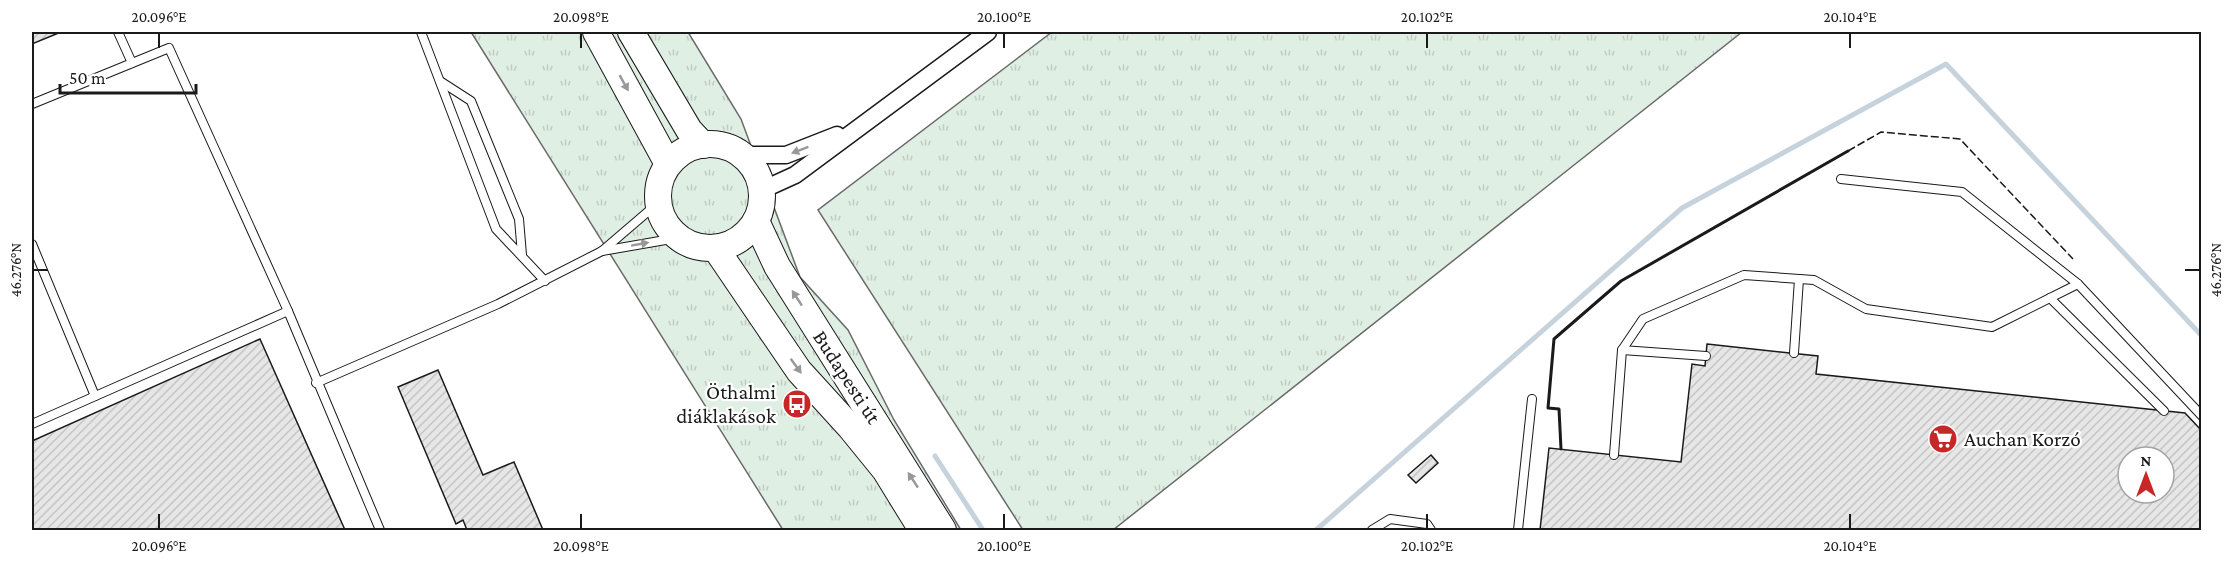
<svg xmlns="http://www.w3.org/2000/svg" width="2233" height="562" viewBox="0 0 2233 562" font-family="'Crimson Pro',serif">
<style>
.grass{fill:url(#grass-tufts);stroke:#6a6a6a;stroke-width:1.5}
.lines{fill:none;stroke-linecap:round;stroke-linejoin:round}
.stream{stroke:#c6d2dc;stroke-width:5}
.building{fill:url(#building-hatch);stroke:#1a1a1a;stroke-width:1.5;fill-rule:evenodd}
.lane-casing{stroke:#1a1a1a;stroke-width:10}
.street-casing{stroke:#1a1a1a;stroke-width:19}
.primary-casing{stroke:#1a1a1a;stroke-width:28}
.lane{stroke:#fff;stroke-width:8}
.street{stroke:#fff;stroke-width:16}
.primary{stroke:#fff;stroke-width:26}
.fence{stroke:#1a1a1a;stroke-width:1.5;stroke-dasharray:8 3;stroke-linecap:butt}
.wall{stroke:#1a1a1a;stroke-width:3}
.oneway{fill:#989898}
.ticks{fill:none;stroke:#1a1a1a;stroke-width:2}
.labels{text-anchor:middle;stroke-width:4.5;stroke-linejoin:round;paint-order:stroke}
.street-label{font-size:21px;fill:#1a1a1a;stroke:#fff}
.poi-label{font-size:21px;fill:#1a1a1a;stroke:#fff;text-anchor:end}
.neatline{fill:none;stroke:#1a1a1a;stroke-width:2}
.ticks-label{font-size:15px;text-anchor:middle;fill:#1a1a1a}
</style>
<defs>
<pattern id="grass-tufts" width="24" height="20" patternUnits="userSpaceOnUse" patternTransform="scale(1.5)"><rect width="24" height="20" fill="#e0efe3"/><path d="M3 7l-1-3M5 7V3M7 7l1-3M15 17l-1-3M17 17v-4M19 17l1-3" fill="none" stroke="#c0ccc2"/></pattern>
<pattern id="building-hatch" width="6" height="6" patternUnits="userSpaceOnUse" patternTransform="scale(1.5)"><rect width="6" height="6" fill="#e6e6e6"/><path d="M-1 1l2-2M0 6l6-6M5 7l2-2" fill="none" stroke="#c5c5c5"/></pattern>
</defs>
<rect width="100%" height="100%" fill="#fff"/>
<g class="grass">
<path d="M471,32H688L741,119L800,277L848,330L894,420L961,530H783Z"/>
<path d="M1052,32H1742L1113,530H1023L818,210Z"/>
</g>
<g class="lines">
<g class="stream">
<path d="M935,456L983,530"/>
<path d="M1316,530L1682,208L1946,64L2202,336"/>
</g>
</g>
<g class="building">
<path d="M32,32H61L32,44Z"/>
<path d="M260,339L345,530H32V441Z"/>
<path d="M1707,344L1818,356L1816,374L2185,413L2202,431V530H1540L1549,448L1681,462L1692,364L1705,366ZM2128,457H2164V493H2128Z"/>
<path d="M438,370L483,475L514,462L543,530H467L463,520L456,524L398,387Z"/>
<path d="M1431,455L1438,463L1416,483L1408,475Z"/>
</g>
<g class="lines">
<g class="lane-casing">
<g id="lane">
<path d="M118,32L132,63"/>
<path d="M421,32L496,229L545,281"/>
<path d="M440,81L471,101L519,219L522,255"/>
<path d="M32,104L169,48L288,311L380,530"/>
<path d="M1841,179L1962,192L2078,284L2202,416"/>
<path d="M32,244L95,396"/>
<path d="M602,251L677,238"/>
<path d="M2050,298L2164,411"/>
<path d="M1622,350L1706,356"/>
<path d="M1794,353L1799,279"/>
<path d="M316,383L498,304L602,251L658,203"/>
<path d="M32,424L288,311"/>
<path d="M1614,455L1622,350L1643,319L1744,275L1814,280L1866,309L1992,327L2078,284"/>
<path d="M1372,530L1390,519L1427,524L1431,530"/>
<path d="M1518,530L1532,399"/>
</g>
</g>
<g class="street-casing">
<g id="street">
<path d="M742,155H786L837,135"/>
<path d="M762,190L795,175L988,32"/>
</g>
</g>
<g class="primary-casing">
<g id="primary">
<path d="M596,32L668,164"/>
<path d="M631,32L689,130L703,145"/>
<circle cx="710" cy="196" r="52"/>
<path d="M756,221L777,266L943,530"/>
<path d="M716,249L799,371L850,427L885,470L922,530"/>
</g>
</g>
<use href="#lane" class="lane"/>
<use href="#street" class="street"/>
<use href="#primary" class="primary"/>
<path class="fence" d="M1848,151L1881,132L1960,139L2073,259"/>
<path class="wall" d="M1561,449L1559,409L1548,408L1554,339L1621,281L1848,151"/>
</g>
<defs><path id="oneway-solid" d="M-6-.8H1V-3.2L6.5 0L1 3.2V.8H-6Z" transform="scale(1.5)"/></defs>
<g class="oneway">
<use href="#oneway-solid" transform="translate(624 83) rotate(61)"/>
<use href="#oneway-solid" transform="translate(800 150) rotate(159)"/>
<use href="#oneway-solid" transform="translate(640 244) rotate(-10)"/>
<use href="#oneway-solid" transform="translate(797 298) rotate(-123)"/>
<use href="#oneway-solid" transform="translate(796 366) rotate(54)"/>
<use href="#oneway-solid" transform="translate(913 480) rotate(-123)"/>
</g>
<path class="ticks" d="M159,33V48M581,33V48M1004,33V48M1427,33V48M1850,33V48M33,270H48M2185,270H2200M159,514V529M581,514V529M1004,514V529M1427,514V529M1850,514V529"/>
<defs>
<g id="bus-disc" transform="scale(1.5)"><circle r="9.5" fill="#c62828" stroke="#fff"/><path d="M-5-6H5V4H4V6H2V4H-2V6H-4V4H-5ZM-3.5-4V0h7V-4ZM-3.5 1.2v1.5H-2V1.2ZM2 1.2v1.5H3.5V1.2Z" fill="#fff"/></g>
<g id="supermarket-disc" transform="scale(1.5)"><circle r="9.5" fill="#c62828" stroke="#fff"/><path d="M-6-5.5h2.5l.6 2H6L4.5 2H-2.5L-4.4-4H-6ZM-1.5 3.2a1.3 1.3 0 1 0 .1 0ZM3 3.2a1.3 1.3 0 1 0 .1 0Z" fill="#fff"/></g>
</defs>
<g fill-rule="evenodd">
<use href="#bus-disc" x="797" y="404"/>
<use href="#supermarket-disc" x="1943" y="439"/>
</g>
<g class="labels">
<g class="street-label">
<text transform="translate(847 377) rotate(57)" y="7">Budapesti út</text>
</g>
<g class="poi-label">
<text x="776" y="399">Öthalmi<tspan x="776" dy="24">diáklakások</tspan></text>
<text x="1964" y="446" text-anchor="start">Auchan Korzó</text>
</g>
</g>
<rect width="2233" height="562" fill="none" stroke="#ffffff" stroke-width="66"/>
<g transform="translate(2146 475)"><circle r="28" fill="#ffffff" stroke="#a3a3a3" stroke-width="1.5"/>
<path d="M0-4.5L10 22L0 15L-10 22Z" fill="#c62828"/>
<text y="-9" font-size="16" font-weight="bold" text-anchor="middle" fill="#1a1a1a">N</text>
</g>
<path d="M60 84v9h136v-9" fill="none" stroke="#1a1a1a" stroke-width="3"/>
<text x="69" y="84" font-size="18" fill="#1a1a1a" stroke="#ffffff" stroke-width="4.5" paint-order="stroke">50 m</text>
<rect x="33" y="33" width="2167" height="496" class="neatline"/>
<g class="ticks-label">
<text x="159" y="22">20.096°E</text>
<text x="581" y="22">20.098°E</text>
<text x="1004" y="22">20.100°E</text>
<text x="1427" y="22">20.102°E</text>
<text x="1850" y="22">20.104°E</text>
<text transform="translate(16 270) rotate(-90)" y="5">46.276°N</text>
<text transform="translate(2216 270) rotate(-90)" y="5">46.276°N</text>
<text x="159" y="551">20.096°E</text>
<text x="581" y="551">20.098°E</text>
<text x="1004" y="551">20.100°E</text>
<text x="1427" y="551">20.102°E</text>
<text x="1850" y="551">20.104°E</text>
</g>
</svg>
